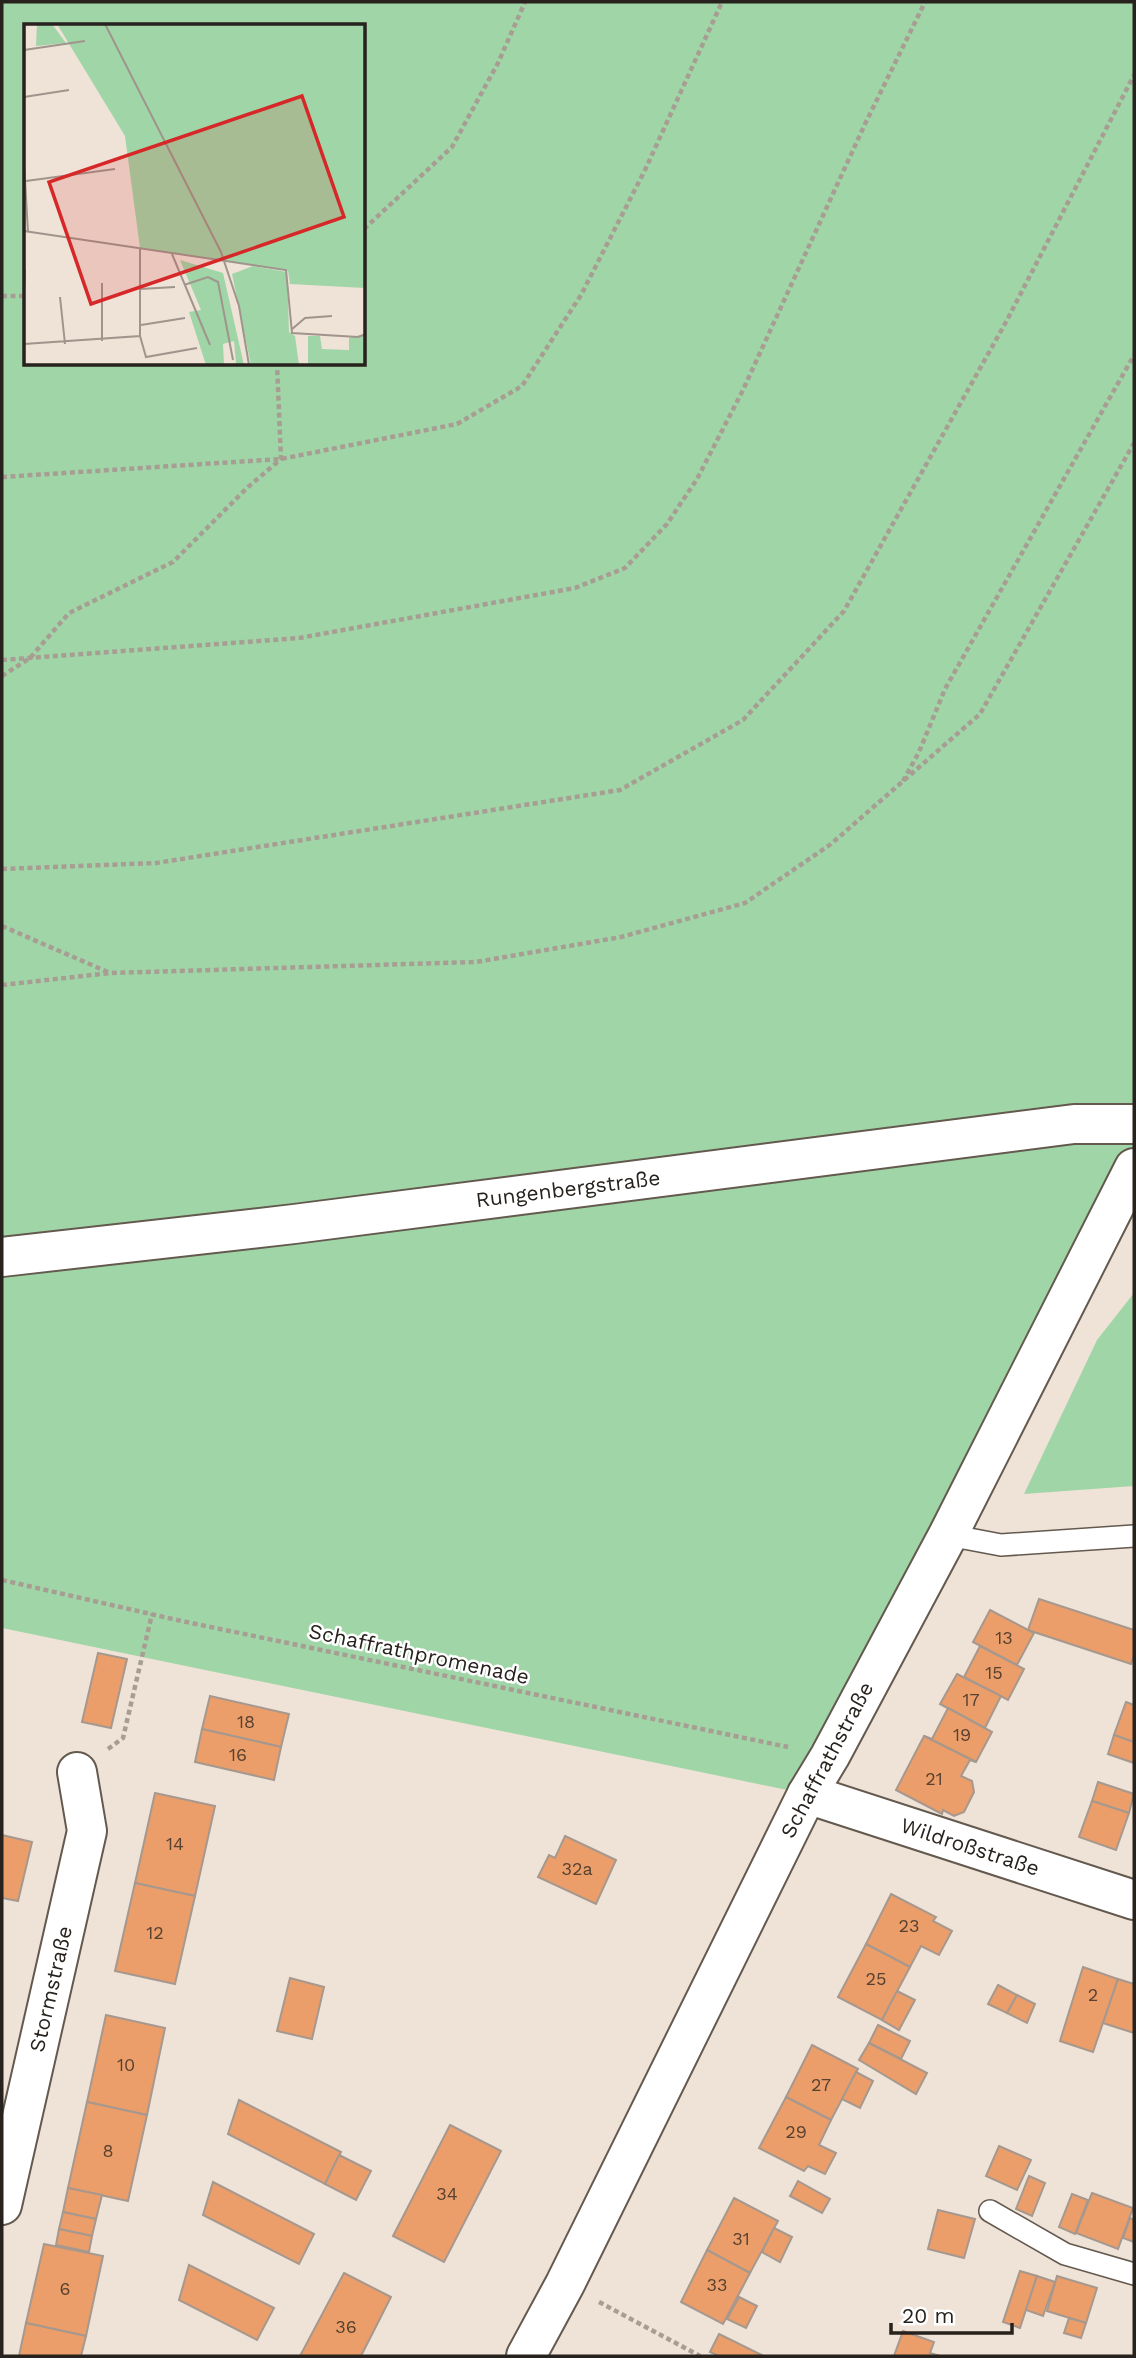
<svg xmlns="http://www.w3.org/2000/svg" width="1136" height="2358" viewBox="0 0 1136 2358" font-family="'Work Sans',sans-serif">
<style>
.green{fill:#a0d6a7;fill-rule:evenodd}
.building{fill:#eb9e69;stroke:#a6988e;stroke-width:2}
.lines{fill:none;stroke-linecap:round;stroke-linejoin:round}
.lane-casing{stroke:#64594e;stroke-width:24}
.street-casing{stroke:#64594e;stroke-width:42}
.secondary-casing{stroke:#64594e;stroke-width:42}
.path{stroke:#a79d93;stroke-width:4.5;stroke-dasharray:5 3.5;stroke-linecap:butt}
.lane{stroke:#fff;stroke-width:21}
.street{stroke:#fff;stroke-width:38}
.secondary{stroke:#fff;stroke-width:38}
.labels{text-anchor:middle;stroke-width:5;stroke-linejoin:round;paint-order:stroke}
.number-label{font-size:18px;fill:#584130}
.street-label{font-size:21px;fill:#27221d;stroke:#fff}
.inset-road{fill:none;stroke:#9f958c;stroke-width:2}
.view{fill:#d62828;fill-opacity:0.15;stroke:#d62828;stroke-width:3.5}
.inset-edge{fill:none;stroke:#27221d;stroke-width:3.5}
</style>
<rect width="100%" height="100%" fill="#efe2d6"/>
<g class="green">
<path d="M2,2H1134V1147L807,1794L2,1628ZM26,26H364V364H26Z"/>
<path d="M1134,1293V1486L1024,1494L1097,1340Z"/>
</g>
<g class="building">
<path d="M1039,1599L1134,1630V1655L1131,1664L1028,1630Z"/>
<path d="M990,1610L1034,1633L1017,1665L973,1642Z"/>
<path d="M980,1646L1024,1669L1008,1700L964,1677Z"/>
<path d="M98,1653L127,1659L111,1728L82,1722Z"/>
<path d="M957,1674L1001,1696L985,1728L940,1704Z"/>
<path d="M210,1696L289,1714L281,1747L202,1729Z"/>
<path d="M1126,1702L1134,1705V1742L1114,1735Z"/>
<path d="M948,1708L992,1732L976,1762L924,1736L932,1739Z"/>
<path d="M202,1729L281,1747L274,1780L195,1762Z"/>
<path d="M1114,1735L1134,1742V1763L1108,1754Z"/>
<path d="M924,1736L976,1762L970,1760L961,1776L972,1781L974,1792L964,1812L954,1816L943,1810L942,1814L896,1790Z"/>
<path d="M1098,1782L1134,1794L1129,1813L1092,1801Z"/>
<path d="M155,1793L215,1806L195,1896L135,1883Z"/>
<path d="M1092,1801L1129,1813L1116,1850L1079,1837Z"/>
<path d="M2,1835L32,1842L18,1901L2,1898Z"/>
<path d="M565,1836L616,1860L596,1904L538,1877L549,1855L555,1858Z"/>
<path d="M135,1883L195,1896L175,1984L115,1971Z"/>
<path d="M891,1894L936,1917L933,1921L952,1931L939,1955L921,1946L910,1967L866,1944Z"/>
<path d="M866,1944L910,1967L882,2020L838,1997Z"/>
<path d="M1083,1967L1118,1979L1093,2052L1060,2041Z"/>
<path d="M290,1978L324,1987L312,2039L277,2031Z"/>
<path d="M1118,1979L1134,1984V2033L1103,2023Z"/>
<path d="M998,1985L1017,1995L1007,2013L988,2004Z"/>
<path d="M897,1991L915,2000L899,2030L882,2020Z"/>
<path d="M1017,1995L1035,2004L1027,2023L1007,2013Z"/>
<path d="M106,2015L165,2028L147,2115L87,2102Z"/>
<path d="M878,2025L910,2041L901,2059L869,2043Z"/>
<path d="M869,2043L927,2073L916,2094L859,2060Z"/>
<path d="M812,2045L858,2069L831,2120L786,2097Z"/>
<path d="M856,2072L873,2081L860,2108L842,2099Z"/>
<path d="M786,2097L831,2120L819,2145L836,2153L825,2174L808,2166L804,2171L759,2148Z"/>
<path d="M239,2100L341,2152L325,2184L228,2134Z"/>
<path d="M87,2102L147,2115L128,2201L68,2188Z"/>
<path d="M450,2125L501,2151L444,2262L393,2236Z"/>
<path d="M999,2146L1031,2160L1017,2190L986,2176Z"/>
<path d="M339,2155L371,2171L356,2200L325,2184Z"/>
<path d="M1029,2176L1045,2183L1032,2216L1016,2209Z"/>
<path d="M798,2181L830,2199L822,2213L790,2196Z"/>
<path d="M213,2182L314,2234L299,2264L203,2215Z"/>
<path d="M68,2188L102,2195L96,2219L63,2212Z"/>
<path d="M1092,2193L1133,2208L1118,2249L1076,2233Z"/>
<path d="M1072,2194L1088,2200L1075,2234L1059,2227Z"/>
<path d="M734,2198L778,2221L750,2273L707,2250Z"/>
<path d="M938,2210L975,2219L964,2258L928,2249Z"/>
<path d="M63,2212L96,2219L92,2236L59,2229Z"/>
<path d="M1130,2218L1134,2220V2242L1123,2238Z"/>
<path d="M774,2228L792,2237L780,2262L762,2252Z"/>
<path d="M59,2229L92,2236L89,2252L56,2245Z"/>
<path d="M44,2244L103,2256L86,2336L26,2323Z"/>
<path d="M707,2250L750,2273L723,2324L681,2302Z"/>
<path d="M189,2265L274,2308L257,2340L179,2300Z"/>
<path d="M1020,2271L1037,2276L1020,2328L1003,2322Z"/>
<path d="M344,2273L391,2297L361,2356H300Z"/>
<path d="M1037,2276L1055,2282L1043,2316L1026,2310Z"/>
<path d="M1057,2276L1097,2288L1086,2323L1047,2311Z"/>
<path d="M739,2297L757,2306L746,2328L727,2319Z"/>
<path d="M1069,2318L1086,2323L1081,2338L1064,2333Z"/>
<path d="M26,2323L86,2336L81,2356H19Z"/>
<path d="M903,2331L934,2342L930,2353L940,2356H894Z"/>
<path d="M719,2334L764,2356H719L710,2352Z"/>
</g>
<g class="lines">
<g class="lane-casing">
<g id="lane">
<path d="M948,1535L1001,1545L1134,1536"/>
<path d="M990,2211L1065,2254L1134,2274"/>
</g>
</g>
<g class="street-casing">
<g id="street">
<path d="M807,1794L1134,1900"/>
<path d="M2,2205L87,1831L77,1772"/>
<path d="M526,2356L565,2284L807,1794L830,1756L948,1535L1134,1168"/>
</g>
</g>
<g class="secondary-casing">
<path id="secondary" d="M2,1257L294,1224L1074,1124H1134"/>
</g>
<g class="path">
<path d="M364,229L452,147L498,63L525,2"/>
<path d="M2,296H26"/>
<path d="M2,477L281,459L457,424L522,386L581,295L645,170L722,2"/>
<path d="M2,660L299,638L575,588L625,568L667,524L697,479L742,392L865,124L925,2"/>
<path d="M2,676L30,658L69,613L173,562L248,487L281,459L277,364"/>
<path d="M903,781L919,752L945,689L1134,355"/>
<path d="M2,869L156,863L620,790L743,720L844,611L1006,322L1134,75"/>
<path d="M2,926L110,973"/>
<path d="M2,985L110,973L476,962L621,937L745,903L831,844L980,714L1134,443"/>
<path d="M2,1580L177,1620L788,1747"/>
<path d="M108,1749L123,1738L152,1614"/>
<path d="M599,2302L700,2356"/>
</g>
<use href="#lane" class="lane"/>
<use href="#street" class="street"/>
<use href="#secondary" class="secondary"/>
</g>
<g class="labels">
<g class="number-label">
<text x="1004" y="1644">13</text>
<text x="994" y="1679">15</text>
<text x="971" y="1706">17</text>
<text x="246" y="1728">18</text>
<text x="962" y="1741">19</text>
<text x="238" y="1761">16</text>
<text x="934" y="1785">21</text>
<text x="175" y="1850">14</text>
<text x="577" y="1875">32a</text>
<text x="909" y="1932">23</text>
<text x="155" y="1939">12</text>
<text x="876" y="1985">25</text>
<text x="1093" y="2001">2</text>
<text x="126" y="2071">10</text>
<text x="821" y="2091">27</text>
<text x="796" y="2138">29</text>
<text x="108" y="2157">8</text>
<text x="447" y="2200">34</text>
<text x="741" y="2245">31</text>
<text x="717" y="2291">33</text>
<text x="65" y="2295">6</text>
<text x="346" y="2333">36</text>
</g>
<g class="street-label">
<text transform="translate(568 1189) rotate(-7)" y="7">Rungenbergstraße</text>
<text transform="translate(419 1654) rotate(12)" y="7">Schaffrathpromenade</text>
<text transform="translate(827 1760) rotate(-62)" y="7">Schaffrathstraße</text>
<text transform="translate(970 1847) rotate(18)" y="7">Wildroßstraße</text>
<text transform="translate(51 1989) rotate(-77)" y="7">Stormstraße</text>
</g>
</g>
<g transform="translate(24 24)">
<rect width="341" height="341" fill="#efe2d6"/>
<path d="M13,0H28L42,19L12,22ZM33,0H341V264L266,260L264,247L116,224L101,112ZM156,236L199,249L220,341H205L212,339L210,317L199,320L200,341H182L165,288L177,286ZM229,242L263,248L265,308L271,312L275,341H227L208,250ZM341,310V340L284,341V312H296L298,325L325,326V314Z" fill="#a0d6a7"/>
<path class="inset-road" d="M81,0L197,228L215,282L225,341M0,26L61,17M0,73L45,66M0,139L4,208M2,157L91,145M0,207L262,246L268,309L334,313L342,310M148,230L186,321M78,259V317M160,261L184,253L194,258L209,336M116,265L151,263M0,269L1,246M36,273L41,320M117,301L161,294M267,306L281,294L308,292M116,312L122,333L173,324M0,320L116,312V224"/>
<path class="view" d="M278,72L320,193L67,280L25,158Z"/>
<rect width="341" height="341" class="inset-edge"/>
</g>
<rect width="1136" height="2358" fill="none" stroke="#27221d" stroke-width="7"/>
<path d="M891 2323v10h121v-10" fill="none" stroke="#27221d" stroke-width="3.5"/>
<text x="902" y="2323" font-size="21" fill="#27221d" stroke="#ffffff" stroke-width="5" paint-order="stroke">20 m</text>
</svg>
